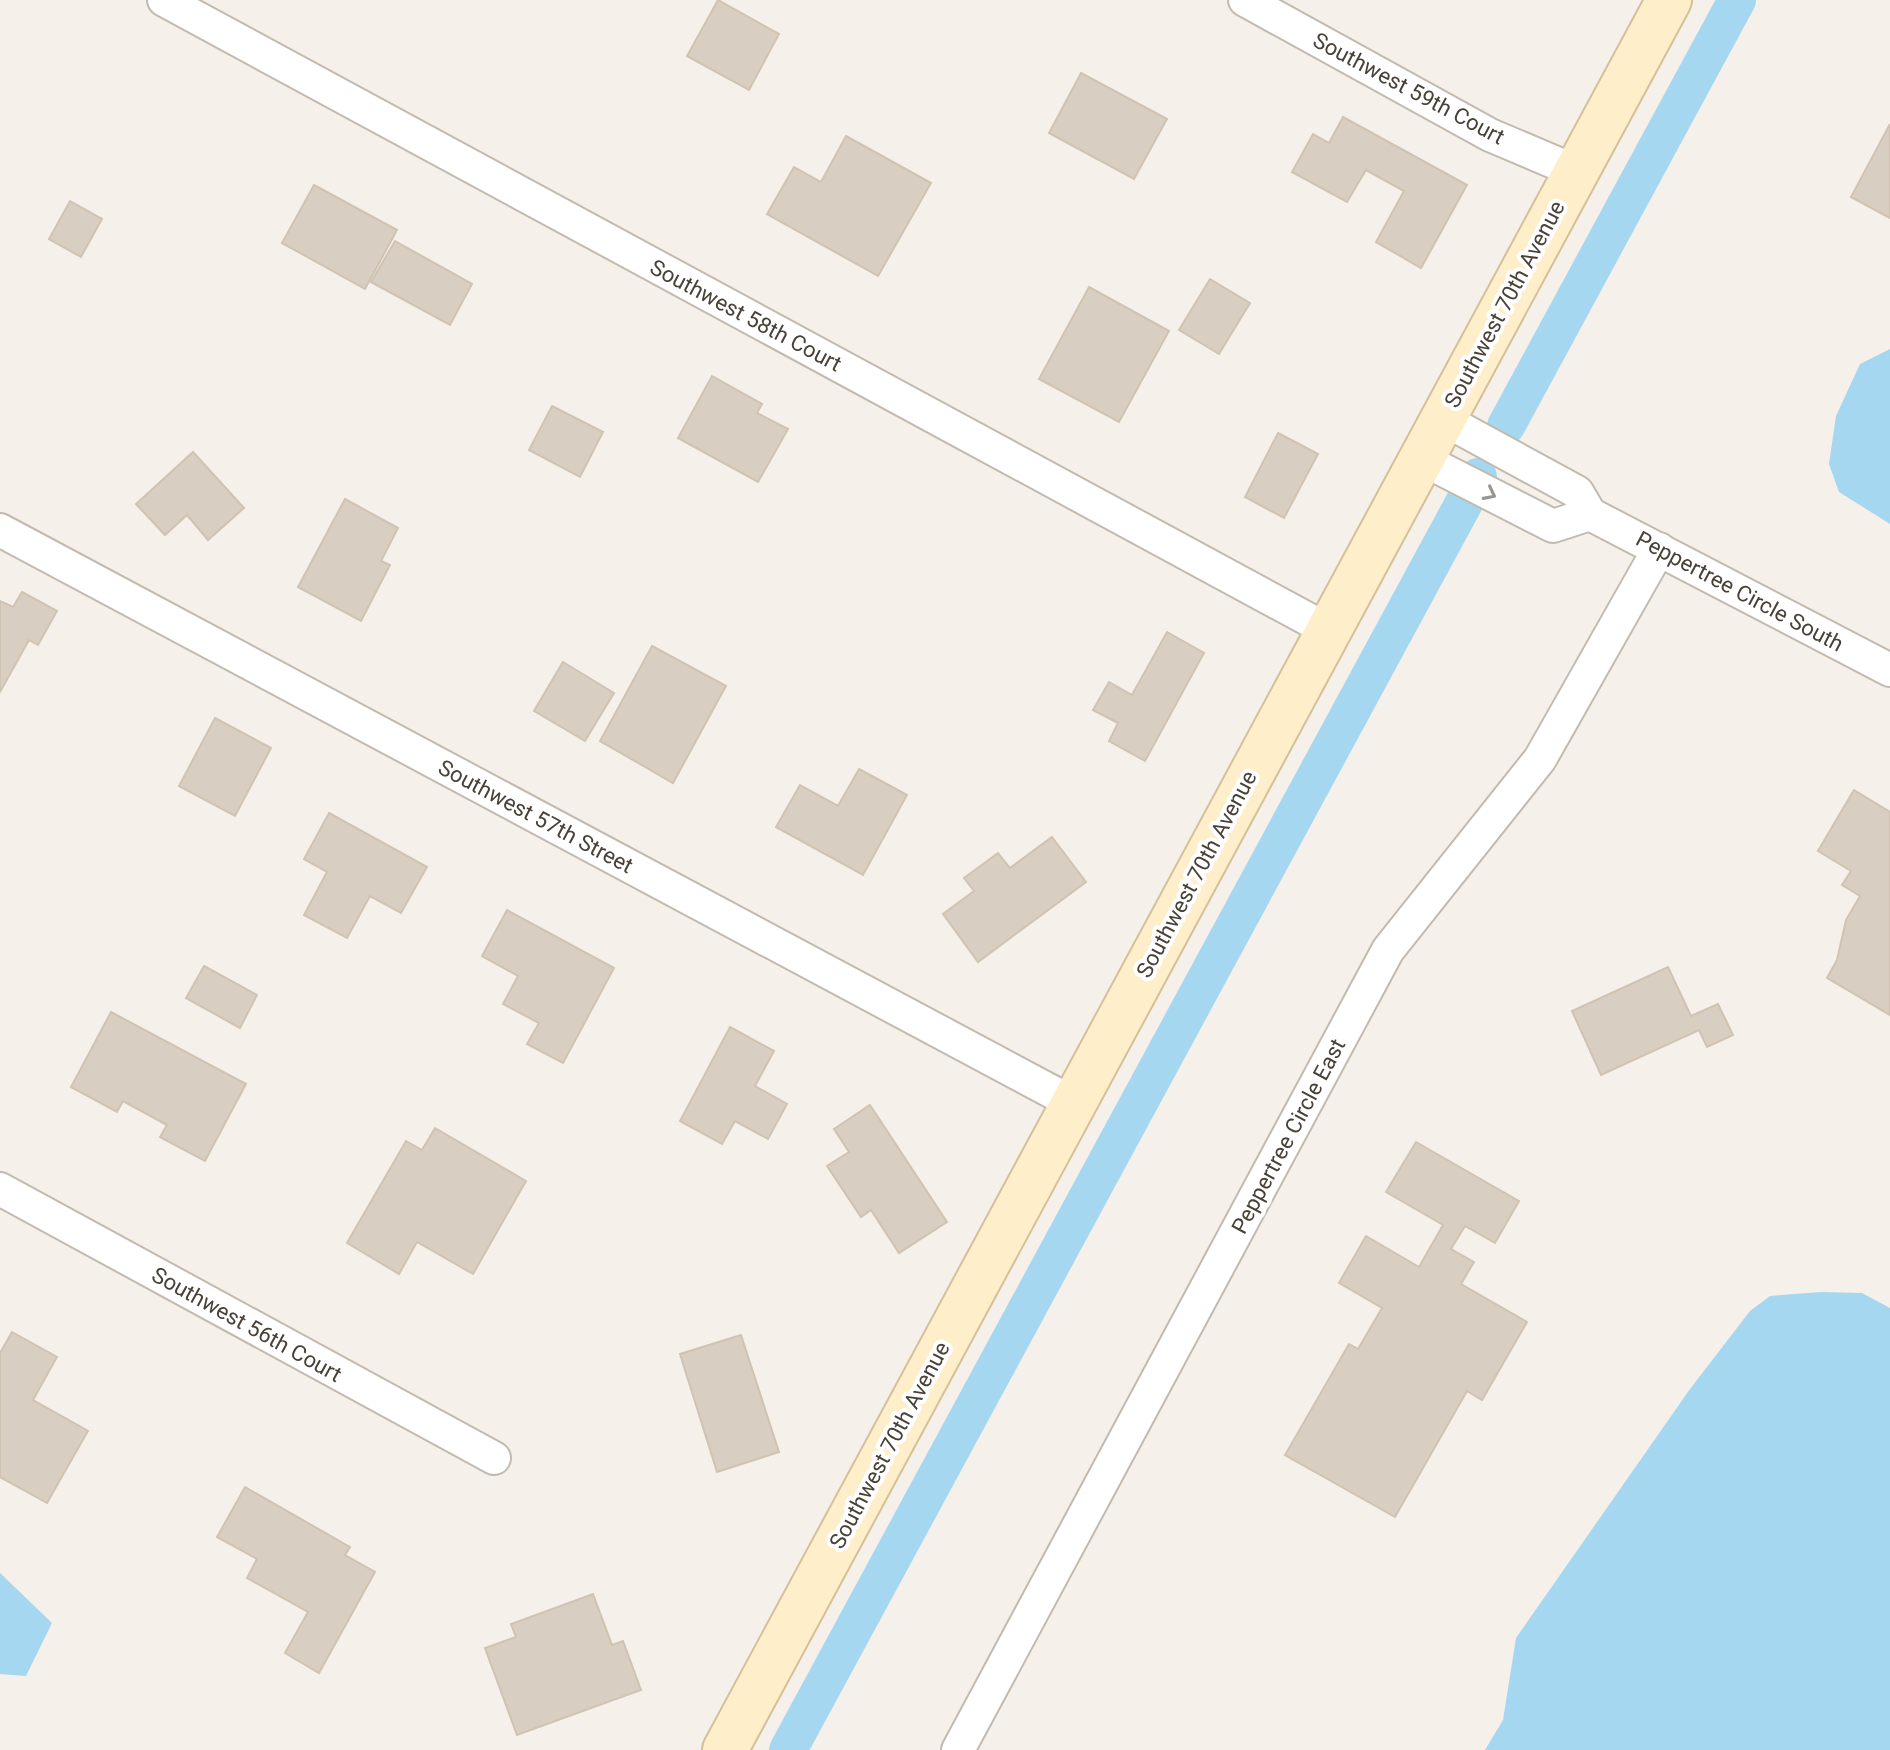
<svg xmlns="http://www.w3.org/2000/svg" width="1890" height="1750" viewBox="0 0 1890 1750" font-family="Roboto,sans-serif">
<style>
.water{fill:#a6d7f1}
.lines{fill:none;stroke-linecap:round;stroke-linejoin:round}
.canal{stroke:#a6d7f1;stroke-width:38}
.building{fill:#d9cec2;stroke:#d1c3b2;stroke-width:2}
.street-casing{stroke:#c3baaf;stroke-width:36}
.secondary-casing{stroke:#d4c099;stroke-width:48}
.street{stroke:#fff;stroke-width:32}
.secondary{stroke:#feeeca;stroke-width:44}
.oneway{stroke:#9a9691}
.labels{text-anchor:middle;stroke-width:8;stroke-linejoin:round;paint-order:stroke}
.street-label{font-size:22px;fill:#484137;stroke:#fff}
</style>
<rect width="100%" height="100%" fill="#f5f0e9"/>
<g class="water">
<path d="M1890,349V524L1839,492L1829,464L1836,416L1860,364Z"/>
<path d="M1821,1292L1862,1293L1890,1308V1750H1485L1503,1720L1516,1638L1690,1389L1750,1311L1770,1296Z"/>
<path d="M0,1573L52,1623L26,1676L0,1674Z"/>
</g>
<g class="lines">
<g class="canal">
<path d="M1506,426L1737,0"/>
<path d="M788,1750L1478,477"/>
</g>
</g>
<g class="building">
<path d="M718,0L779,34L749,90L687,56Z"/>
<path d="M1081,73L1167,119L1134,179L1049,133Z"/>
<path d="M1343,117L1467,185L1421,268L1376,242L1404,191L1366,170L1347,202L1292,172L1313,134L1329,143Z"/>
<path d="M1890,124V218L1851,197Z"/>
<path d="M846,136L931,183L878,276L767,214L794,167L821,182Z"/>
<path d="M314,185L397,230L365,289L282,243Z"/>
<path d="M70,201L102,219L81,257L49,239Z"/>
<path d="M395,241L472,284L450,325L371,282Z"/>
<path d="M1210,279L1250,303L1219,354L1179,330Z"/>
<path d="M1089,287L1169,331L1119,422L1039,379Z"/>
<path d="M712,376L762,404L757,413L788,429L758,482L678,438Z"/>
<path d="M552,406L603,432L580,477L529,450Z"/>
<path d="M1278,433L1318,454L1284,518L1245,497Z"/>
<path d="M193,452L244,508L208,540L187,515L165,535L136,504Z"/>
<path d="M345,499L398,528L381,561L390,565L361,621L298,587Z"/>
<path d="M22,592L57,611L38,645L29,640L0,692V601L13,607Z"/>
<path d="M1167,632L1204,653L1145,761L1109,741L1118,723L1093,710L1109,682L1132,695Z"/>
<path d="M652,646L726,686L673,783L600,741Z"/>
<path d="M563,662L614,693L585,741L534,711Z"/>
<path d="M215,718L271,748L235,816L179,786Z"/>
<path d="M859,769L907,795L863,875L776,827L800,785L838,806Z"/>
<path d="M1854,790L1890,812V1015L1827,978L1837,960L1846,920L1860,896L1842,885L1851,871L1818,851Z"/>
<path d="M329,813L427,867L401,913L370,896L347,938L304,915L327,872L304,859Z"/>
<path d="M1052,837L1086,882L978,962L943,914L974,891L964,878L998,853L1010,868Z"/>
<path d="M507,910L614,968L563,1063L527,1044L539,1023L503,1004L518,976L482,956Z"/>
<path d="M204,966L257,995L240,1028L186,998Z"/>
<path d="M1668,967L1691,1016L1718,1004L1733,1035L1707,1047L1699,1030L1601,1075L1572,1011Z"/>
<path d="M111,1012L246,1084L205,1161L160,1137L167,1125L123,1101L117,1112L71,1087Z"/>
<path d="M730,1027L774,1051L755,1086L787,1104L768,1139L735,1121L722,1144L680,1121Z"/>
<path d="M870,1105L947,1222L899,1253L871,1210L861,1217L827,1166L849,1152L834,1129Z"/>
<path d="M435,1128L526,1181L473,1274L417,1242L399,1274L347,1243L406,1141L422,1150Z"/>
<path d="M1416,1142L1519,1201L1495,1243L1465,1226L1451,1249L1474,1262L1461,1284L1527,1322L1482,1400L1467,1391L1395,1517L1285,1455L1349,1344L1358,1349L1382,1308L1339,1283L1366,1236L1419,1267L1443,1225L1386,1192Z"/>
<path d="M12,1332L57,1357L33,1400L88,1431L47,1503L0,1477V1353Z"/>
<path d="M741,1335L779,1452L717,1472L680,1354Z"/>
<path d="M245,1487L350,1547L345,1555L375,1572L319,1673L285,1653L308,1612L247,1578L257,1559L217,1537Z"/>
<path d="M593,1594L612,1645L623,1641L641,1690L517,1735L485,1648L516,1637L511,1624Z"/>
</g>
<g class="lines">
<g class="street-casing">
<g id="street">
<path d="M164,0L1328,630"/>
<path d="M1245,0L1490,135L1575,171"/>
<path d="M1443,419L1577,492L1590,514L1890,670"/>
<path d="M1420,458L1553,526L1590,514"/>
<path d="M0,530L1073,1103"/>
<path d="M0,1189L494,1458"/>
<path d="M958,1750L1388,950L1540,759L1659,549"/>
</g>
</g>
<g class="secondary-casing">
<path id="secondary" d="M725,1750L1669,0"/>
</g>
<use href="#street" class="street"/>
<use href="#secondary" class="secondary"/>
</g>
<defs><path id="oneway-chevron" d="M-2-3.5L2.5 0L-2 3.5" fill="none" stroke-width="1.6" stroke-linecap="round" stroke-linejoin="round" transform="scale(2)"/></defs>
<use class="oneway" href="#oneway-chevron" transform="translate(1490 494) rotate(27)"/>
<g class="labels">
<g class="street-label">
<text transform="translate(1409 88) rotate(28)" y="8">Southwest 59th Court</text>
<text transform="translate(1504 304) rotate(-62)" y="8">Southwest 70th Avenue</text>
<text transform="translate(746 315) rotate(28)" y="8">Southwest 58th Court</text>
<text transform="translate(1740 591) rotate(28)" y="8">Peppertree Circle South</text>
<text transform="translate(536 816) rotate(28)" y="8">Southwest 57th Street</text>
<text transform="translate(1196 874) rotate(-62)" y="8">Southwest 70th Avenue</text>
<text transform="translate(1288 1136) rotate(-62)" y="8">Peppertree Circle East</text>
<text transform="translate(247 1324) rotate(29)" y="8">Southwest 56th Court</text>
<text transform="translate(889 1445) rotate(-62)" y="8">Southwest 70th Avenue</text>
</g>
</g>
</svg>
